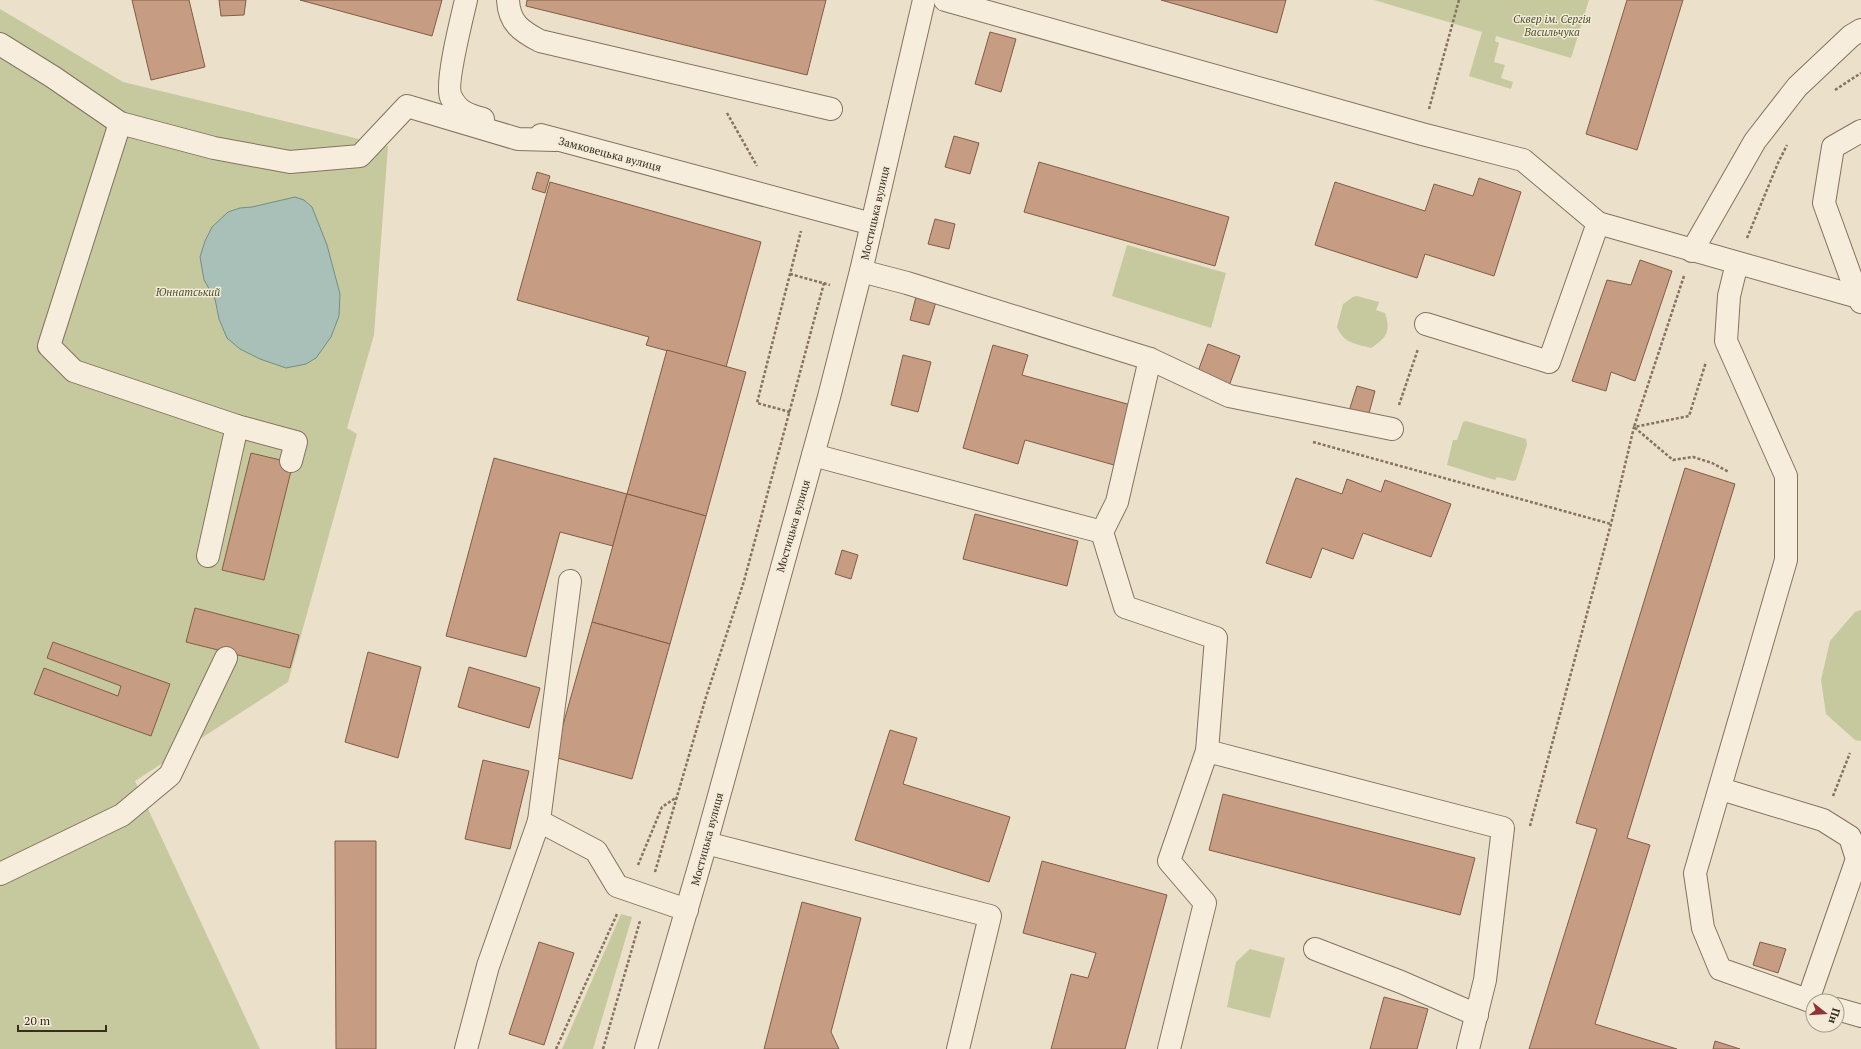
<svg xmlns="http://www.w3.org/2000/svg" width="1861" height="1049" viewBox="0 0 1861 1049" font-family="'PT Serif',serif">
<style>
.green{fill:#c6c99d}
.water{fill:#a9c0b8;stroke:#708e85}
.building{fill:#c69c82;stroke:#835c47}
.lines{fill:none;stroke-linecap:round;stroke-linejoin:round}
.minor-casing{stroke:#86725f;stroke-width:24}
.path{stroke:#86725f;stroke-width:2.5;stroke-dasharray:3 2;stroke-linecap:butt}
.minor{stroke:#f6eddc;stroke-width:22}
.labels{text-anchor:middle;stroke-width:3;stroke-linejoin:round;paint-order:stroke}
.park-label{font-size:11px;font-style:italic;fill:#4a532a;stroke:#f3ead8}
.street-label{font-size:11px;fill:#382b21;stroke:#f3ead8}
</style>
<rect width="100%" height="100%" fill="#ebe0c9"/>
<g class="green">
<path d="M1374,0H1589L1571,58L1496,36L1495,41L1499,43L1494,62L1505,65L1501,78L1513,82L1511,89L1469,76L1482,32Z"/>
<path d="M0,9L123,82L388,146L374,335L347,428L357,434L288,682L135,781L260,1049H0Z"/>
<path d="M1127,245L1226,273L1211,328L1112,296Z"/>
<path d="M1357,296L1379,302L1376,310L1385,313C1391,331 1387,338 1371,348C1356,344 1343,343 1337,327L1343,304L1353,297Z"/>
<path d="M1466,421L1526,439L1527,445L1516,480L1513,481L1497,477L1495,480L1447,465L1453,440H1457L1463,422Z"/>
<path d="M1861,610V741L1855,740L1826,714L1821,680L1830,641L1855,612Z"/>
<path d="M621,914L632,917L593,1049H562Z"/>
<path d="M1250,949L1285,958L1270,1018L1227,1007L1236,962Z"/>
</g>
<path class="water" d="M295,197L304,200L312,207L327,245L340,294L339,316L331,337L316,358L306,364L286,368L260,359L240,349L227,338L219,319L215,299L204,280L200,257L205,241L212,227L228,212L240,208L252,207Z"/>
<g class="building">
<path d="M132,0H189L205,67L151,80Z"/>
<path d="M219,0H246L244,15L221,16Z"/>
<path d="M300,0H442L432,36Z"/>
<path d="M527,0H826L807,75L526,6Z"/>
<path d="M1161,0H1286L1277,33Z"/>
<path d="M1627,0H1683L1637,150L1586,134Z"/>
<path d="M990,32L1016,39L1001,92L975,84Z"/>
<path d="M954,136L979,143L970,174L945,167Z"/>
<path d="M1039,162L1229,217L1215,266L1024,212Z"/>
<path d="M537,172L550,176L545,193L532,189Z"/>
<path d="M1479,178L1521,192L1494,276L1425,254L1417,278L1315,245L1335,182L1425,211L1434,184L1473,196Z"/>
<path d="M550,182L761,242L726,367L646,345L649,337L517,300Z"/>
<path d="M935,219L955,224L949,249L928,244Z"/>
<path d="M1640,260L1672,271L1635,381L1611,372L1606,391L1572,381L1607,280L1631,285Z"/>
<path d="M916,297L936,302L929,325L910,320Z"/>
<path d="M1208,344L1240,356L1229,386L1197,374Z"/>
<path d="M993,345L1028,355L1022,375L1131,405L1114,465L1025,440L1018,464L963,448Z"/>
<path d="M667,350L746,372L706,516L627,494Z"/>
<path d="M903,355L931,362L918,412L891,405Z"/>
<path d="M1357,386L1375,391L1368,417L1349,411Z"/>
<path d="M251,453L293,463L264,580L222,570Z"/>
<path d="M494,458L627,494L613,546L560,532L526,657L446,636Z"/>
<path d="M1685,468L1735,484L1627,838L1650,845L1595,1024L1677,1049H1529L1597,829L1576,823Z"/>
<path d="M1296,478L1342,494L1347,479L1381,492L1385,480L1451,504L1431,557L1363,533L1353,559L1322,548L1311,578L1266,563Z"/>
<path d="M627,494L706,516L670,644L592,622Z"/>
<path d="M975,514L1078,541L1067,586L963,559Z"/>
<path d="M842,550L858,555L851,579L835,574Z"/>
<path d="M195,608L299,635L290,668L186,642Z"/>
<path d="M592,622L670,644L632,779L554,757Z"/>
<path d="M53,642L170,684L151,736L34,694L44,668L118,696L121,686L47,658Z"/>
<path d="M368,652L421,667L398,758L345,742Z"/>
<path d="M469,667L540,688L529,728L458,707Z"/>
<path d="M890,730L917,738L903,784L1010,817L989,882L855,840Z"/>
<path d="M483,760L529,771L510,849L465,839Z"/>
<path d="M1223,794L1475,858L1460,915L1209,850Z"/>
<path d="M335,841H376V1049H336Z"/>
<path d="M1042,861L1167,895L1125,1049H1051L1071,974L1088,978L1096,953L1023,933Z"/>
<path d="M802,902L861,918L831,1032L839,1049H764Z"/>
<path d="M539,942L574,953L544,1045L509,1034Z"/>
<path d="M1760,942L1786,949L1778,973L1753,965Z"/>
<path d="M1384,997L1428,1009L1417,1049H1370Z"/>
<path d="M1715,1041L1740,1049H1713Z"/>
</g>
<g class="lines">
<g class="minor-casing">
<g id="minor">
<path d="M466,0C462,17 445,85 451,97C458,112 469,115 483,119"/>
<path d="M508,0C509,23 521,31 540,41L831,109"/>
<path d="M945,0L1422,134L1523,160L1598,223L1858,297L1861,302"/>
<path d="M0,44L53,77L120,123L214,148L290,162L360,156L407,106L518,139L555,140"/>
<path d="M120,123L49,346L74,371L237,426L208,556"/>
<path d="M541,135L872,224"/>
<path d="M1692,251L1755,141L1797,87L1851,36L1861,30"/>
<path d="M1737,263L1729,296L1726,341L1786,476V560L1695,873L1703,928L1720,969L1813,1002"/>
<path d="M861,271L907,283L1150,359L1229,396L1392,429"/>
<path d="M1858,297L1824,203L1833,147L1861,131"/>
<path d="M1426,324L1549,362L1598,223"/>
<path d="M1150,359L1117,502L1102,532L1125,607L1216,638L1207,751L1169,861L1205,903L1169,1049"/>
<path d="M237,426L296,442L291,461"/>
<path d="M813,455L1102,532"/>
<path d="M570,581L539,821L596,851L617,886L687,910"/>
<path d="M1207,751L1503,828L1485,980L1468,1049"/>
<path d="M1721,789L1823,820L1850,837L1857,859L1808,1000"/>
<path d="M706,843L990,916L958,1049"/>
<path d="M0,874L122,815L170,775L226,658"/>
<path d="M1315,949L1401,982L1477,1015"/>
<path d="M1837,1009L1861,1016"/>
<path d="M466,1049L488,966L539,821"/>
<path d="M646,1049L706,843L829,397L861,271L924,0"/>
</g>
</g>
<g class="path">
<path d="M1835,90L1861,73"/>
<path d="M1429,109L1459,0"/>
<path d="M727,113L757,166"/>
<path d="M1747,238L1778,163L1787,145"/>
<path d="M790,274L830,285"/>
<path d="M1684,276L1634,427L1673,460L1693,457L1712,463L1729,472"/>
<path d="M1399,405L1418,349"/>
<path d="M790,412L757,403L801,231"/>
<path d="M1313,442L1611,524"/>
<path d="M1833,796L1850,753"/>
<path d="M1530,826L1611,524L1634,427L1689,416L1706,362"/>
<path d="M638,865L662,807L677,797"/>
<path d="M655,872L706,697L744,581L824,283"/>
<path d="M556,1049L617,914"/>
<path d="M603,1049L640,921"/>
</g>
<use href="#minor" class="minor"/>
</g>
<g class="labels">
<g class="park-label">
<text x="1552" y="23">Сквер ім. Сергія<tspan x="1552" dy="13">Васильчука</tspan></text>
<text x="188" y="296">Юннатський</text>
</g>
<g class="street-label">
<text transform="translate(610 154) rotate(15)" y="4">Замковецька вулиця</text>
<text transform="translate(875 213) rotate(-77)" y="4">Мостицька вулиця</text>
<text transform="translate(793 526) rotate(-74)" y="4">Мостицька вулиця</text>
<text transform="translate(707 839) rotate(-75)" y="4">Мостицька вулиця</text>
</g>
</g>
<g transform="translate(1825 1013) rotate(107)"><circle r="19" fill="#f3ead8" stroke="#a89e8f"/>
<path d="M0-3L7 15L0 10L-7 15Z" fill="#903438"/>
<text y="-6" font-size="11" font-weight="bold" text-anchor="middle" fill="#382b21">Пн</text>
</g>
<path d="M18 1025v6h88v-6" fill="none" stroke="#382b21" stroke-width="2"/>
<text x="24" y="1025" font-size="12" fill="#382b21" stroke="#f3ead8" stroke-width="3" paint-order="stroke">20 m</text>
</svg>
